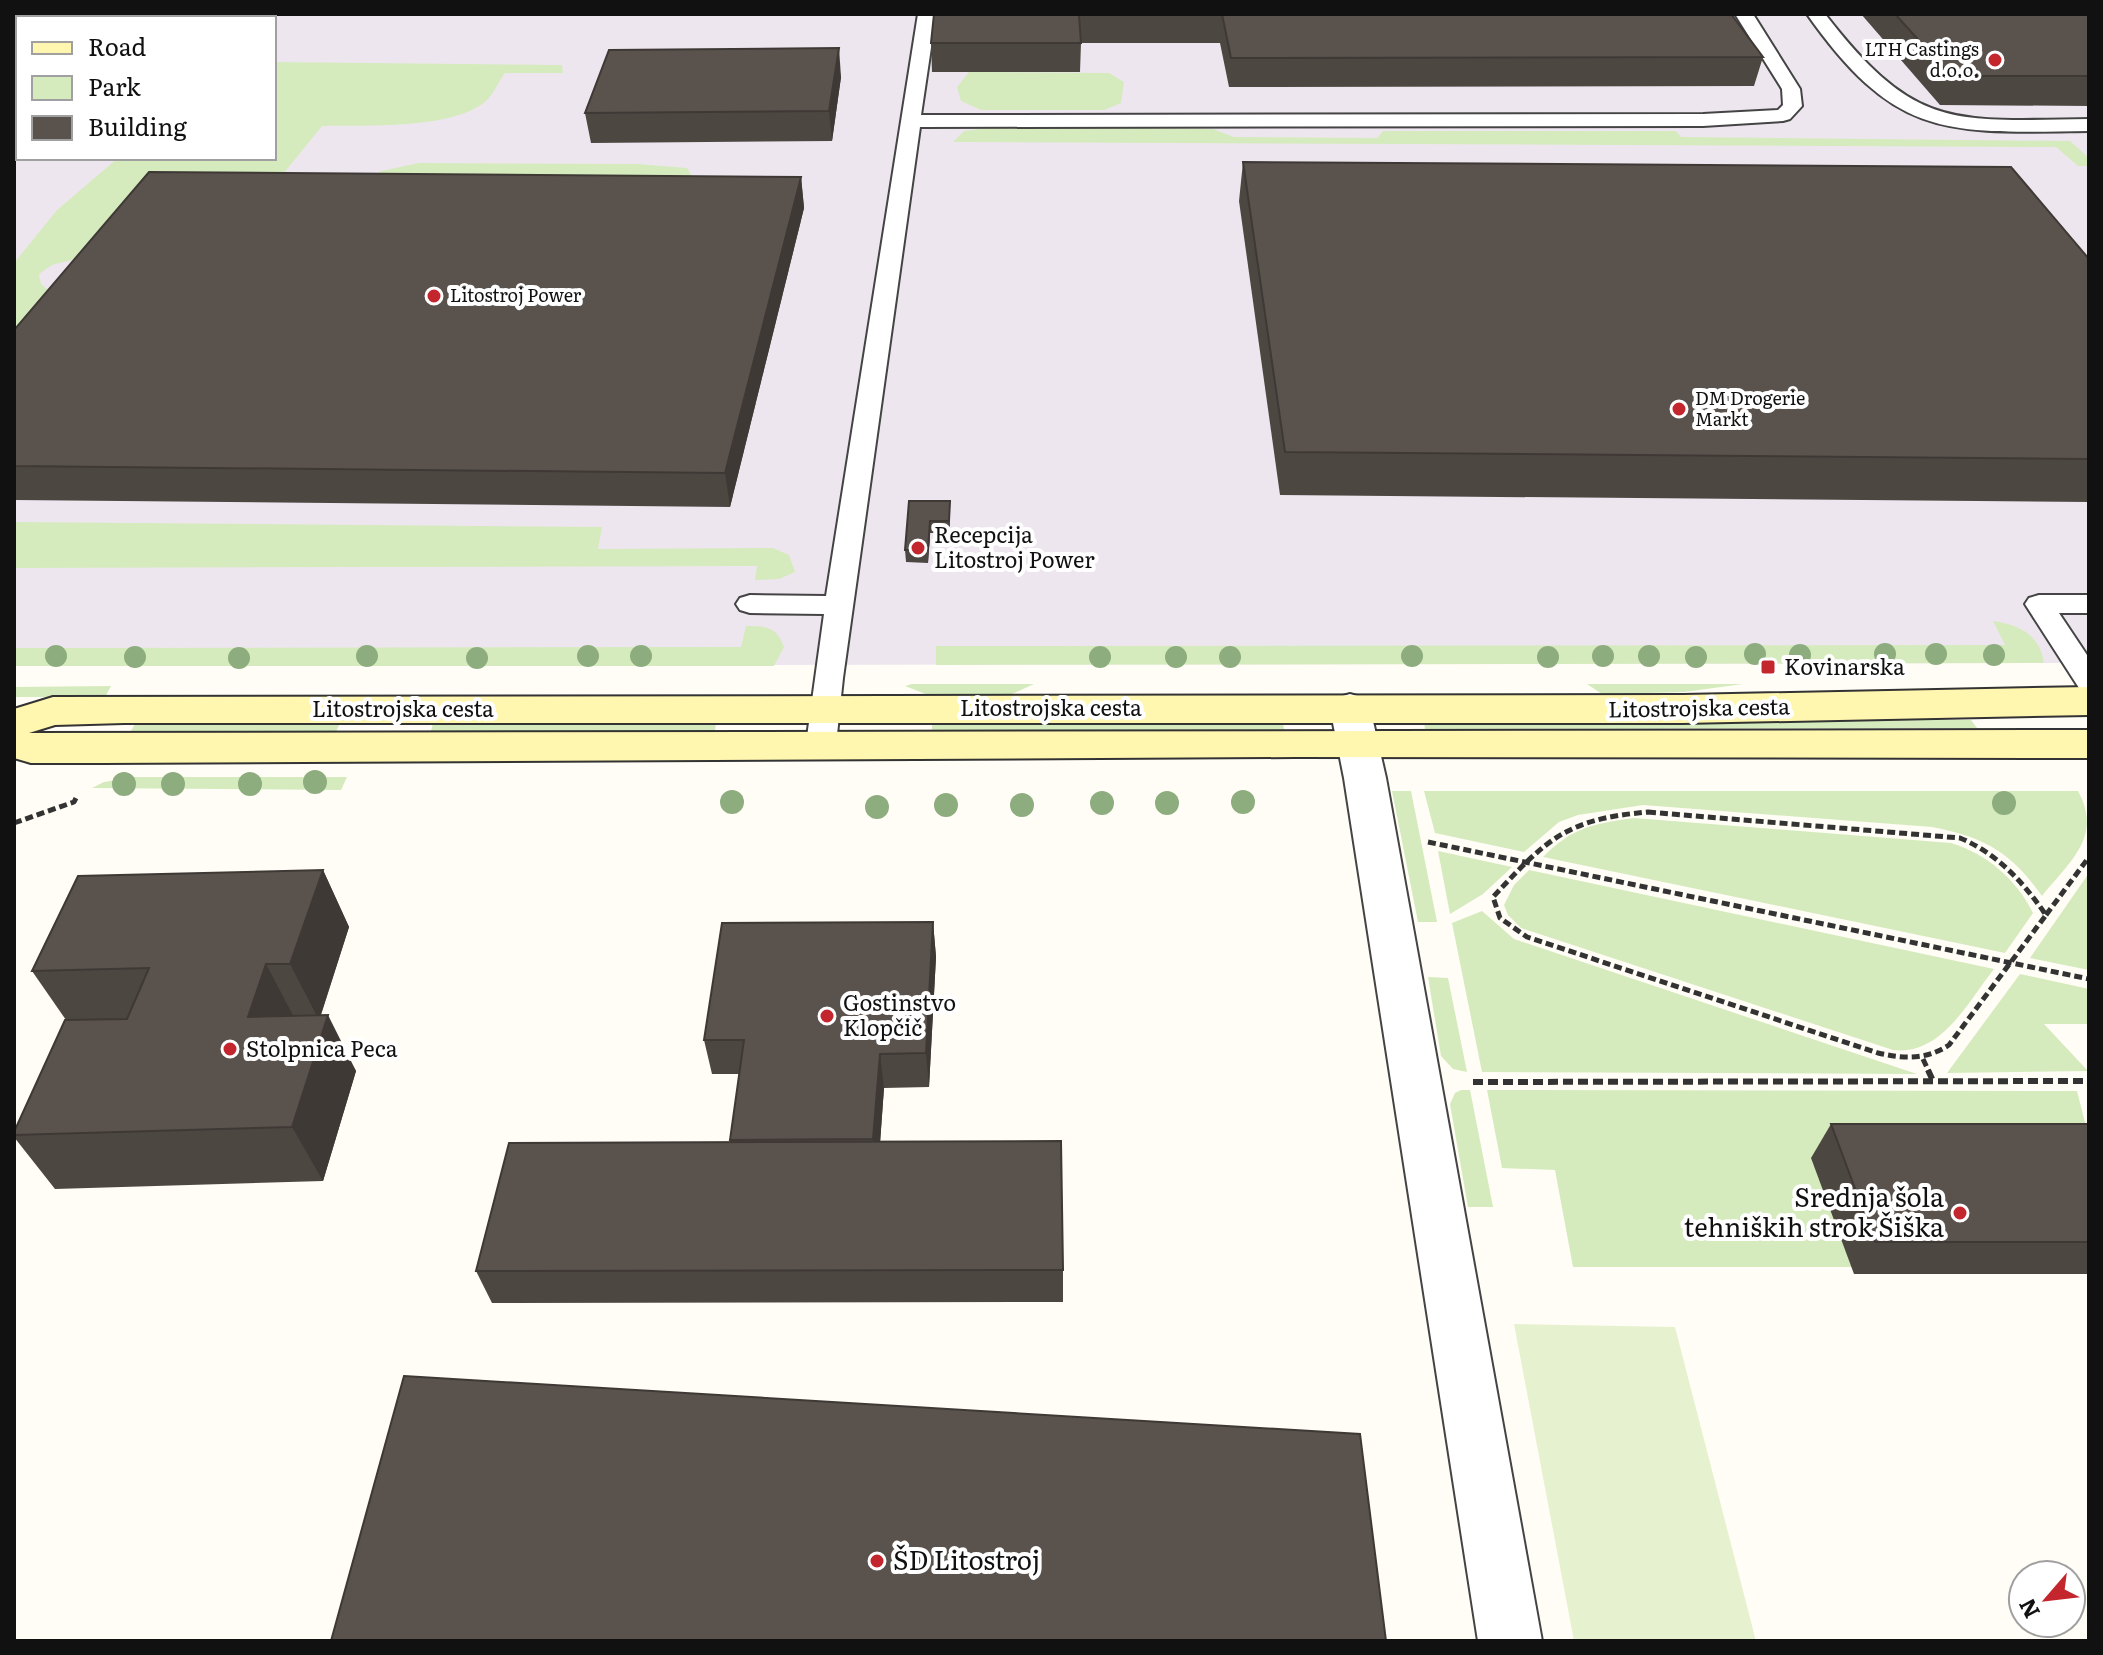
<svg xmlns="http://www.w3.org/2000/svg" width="2103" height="1655" viewBox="0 0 2103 1655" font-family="Literata,serif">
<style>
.industrial{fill:#eee6ef}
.green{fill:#d5ebbd}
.pitch{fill:#e6f2cf}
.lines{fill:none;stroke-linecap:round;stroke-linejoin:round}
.lane-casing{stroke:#444;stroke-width:4}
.street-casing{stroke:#444;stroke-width:4}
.secondary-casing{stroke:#333;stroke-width:4}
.path-far1{stroke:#333;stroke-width:5;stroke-dasharray:8 4;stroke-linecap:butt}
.path{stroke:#333;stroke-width:6;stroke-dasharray:10 5;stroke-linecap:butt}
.lane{fill:#fff;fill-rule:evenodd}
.street{fill:#fff;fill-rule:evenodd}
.secondary{fill:#fff6b0;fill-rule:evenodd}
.tree{fill:#8dad7f}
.wall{fill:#4d4742}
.shaded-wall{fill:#3f3936}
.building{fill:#5a524d;stroke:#3f3936;stroke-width:2}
.poi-dot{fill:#c4262e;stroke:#fff;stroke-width:3}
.labels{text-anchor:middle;stroke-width:8;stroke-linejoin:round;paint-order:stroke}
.far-poi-label{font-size:18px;fill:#111;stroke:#fff;text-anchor:start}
.poi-label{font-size:22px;fill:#111;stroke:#fff;text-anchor:start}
.street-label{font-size:22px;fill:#111;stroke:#fff}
.near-poi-label{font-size:26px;fill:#111;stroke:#fff;text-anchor:end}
</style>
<rect width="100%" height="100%" fill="#fffdf5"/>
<path class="industrial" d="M48,14H2089V663L14,666V91L18,81V158H274V18H46Z"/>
<g class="green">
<path d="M274,62L562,65L563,73H505C499,81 494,93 487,100C455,130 364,125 322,126L275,184L99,253L52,265L39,274L41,284L55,296L14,350V263L57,210L118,158H274Z"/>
<path d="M969,72L1109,73L1124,82L1121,103L1104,110H981L961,101L957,87Z"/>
<path d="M1004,126L1213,129L1234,137L1377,138L1383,131H1676L1681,137L2070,141L2089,158V166H2078L2056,147L953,142L964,131Z"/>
<path d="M419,163L637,164L687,168L702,193H352L381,171Z"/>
<path d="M14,522L602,527L598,549L773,548L789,555L795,572L779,579L755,580L757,566L14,568Z"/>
<path d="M1993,621C2020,625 2040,635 2044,663L936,665V646L2005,645Z"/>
<path d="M746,626C765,626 777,626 784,647L774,666H14V648L741,647Z"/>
<path d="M912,684H1034L1012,694L928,695L905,686Z"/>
<path d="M1587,684H1743L1684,692L1602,694Z"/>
<path d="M111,686L105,697H14V687Z"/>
<path d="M1971,720L1977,728L1425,729L1424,721Z"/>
<path d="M716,722L715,731H431L433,723Z"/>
<path d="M1283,722L1284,730H932V723Z"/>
<path d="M340,723L336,732L131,731L135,724Z"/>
<path d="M133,777H347L341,790L92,788L104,782Z"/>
<path d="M1392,791H1411L1437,922H1418Z"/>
<path d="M1424,791H2078C2103,837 2070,861 2042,896C2011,852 1984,837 1932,827L1643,805L1578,815L1559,822L1524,852L1435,833Z"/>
<path d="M1634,818L1951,843C1987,854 2016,879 2033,913L2005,953L1543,857C1571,828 1595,823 1634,818Z"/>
<path d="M1438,851L1512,867L1483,894L1450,914Z"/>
<path d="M1529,870L1994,969C1968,1002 1941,1056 1893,1050L1521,928L1508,915L1504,905L1514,885Z"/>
<path d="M2089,873V970L2030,958Z"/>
<path d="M1482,911L1514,939L1917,1074L1482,1072L1452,923Z"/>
<path d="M2020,974L2089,989V1024H2044L2088,1071L1947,1073Z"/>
<path d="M1428,977L1448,978L1467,1072L1453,1069L1441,1056Z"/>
<path d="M1461,1090H1470L1493,1207H1468L1450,1104L1455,1093Z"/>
<path d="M1487,1090L2077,1091L2089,1138L1852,1267H1573L1555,1170L1502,1168Z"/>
</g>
<path class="pitch" d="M1514,1324L1675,1327L1756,1641H1574Z"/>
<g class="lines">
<g class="lane-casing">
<g id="lane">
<path d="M918,14H936L921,115L1703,114L1778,110L1783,105L1782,89L1735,14H1753L1800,89L1802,106L1790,119L1783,121L1703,126L920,127L843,678L836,744L832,751L821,754L810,751L806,744L824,614L750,613L740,610L736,604L740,598L750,595L826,596Z"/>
<path d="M1807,14H1825C1915,130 1951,121 2089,119V131C1946,133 1896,140 1807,14Z"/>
<path d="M2039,595H2089V613H2059L2089,658V691L2079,688L2025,604L2029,598Z"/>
</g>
</g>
<g class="street-casing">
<path id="street" d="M1350,694L1364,698L1370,708L1386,778L1542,1641H1478L1344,778L1330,708L1336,698Z"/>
</g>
<g class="secondary-casing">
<g id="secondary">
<path d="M18,17L23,18H18V39L14,40V18Z"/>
<path d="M2089,687V715L1683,723H124L55,725L29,733L2089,730V758L1295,757L102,763H31L14,758V709L53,697L1683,695Z"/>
</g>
</g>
<g class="path-far1">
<path d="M1648,812L1960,838C1998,854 2023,882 2046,915L1949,1045C1926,1060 1904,1059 1878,1053L1527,937L1500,918L1493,897C1547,839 1566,819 1648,812Z"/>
<path d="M14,823L74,802L77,796"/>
<path d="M1428,842L2089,979"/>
<path d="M2046,915L2089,857"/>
<path d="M1923,1059L1929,1072"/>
</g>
<g class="path">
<path d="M1928,1070L1933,1081"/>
<path d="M1473,1082L2089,1081"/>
</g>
<use href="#lane" class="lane"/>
<use href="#street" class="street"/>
<use href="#secondary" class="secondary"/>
</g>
<g class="tree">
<circle cx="1755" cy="654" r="11"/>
<circle cx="1885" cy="654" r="11"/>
<circle cx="1936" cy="654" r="11"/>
<circle cx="1800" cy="655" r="11"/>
<circle cx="1994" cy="655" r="11"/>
<circle cx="56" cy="656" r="11"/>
<circle cx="367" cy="656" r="11"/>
<circle cx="588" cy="656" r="11"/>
<circle cx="641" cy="656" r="11"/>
<circle cx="1412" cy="656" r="11"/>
<circle cx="1603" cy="656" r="11"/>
<circle cx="1649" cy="656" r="11"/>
<circle cx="135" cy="657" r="11"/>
<circle cx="1100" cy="657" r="11"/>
<circle cx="1176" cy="657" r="11"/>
<circle cx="1230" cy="657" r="11"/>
<circle cx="1548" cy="657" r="11"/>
<circle cx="1696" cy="657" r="11"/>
<circle cx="239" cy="658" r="11"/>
<circle cx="477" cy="658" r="11"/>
<circle cx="315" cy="782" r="12"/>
<circle cx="124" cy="784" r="12"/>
<circle cx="173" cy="784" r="12"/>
<circle cx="250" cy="784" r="12"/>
<circle cx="732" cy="802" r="12"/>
<circle cx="1243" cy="802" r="12"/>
<circle cx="1102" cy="803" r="12"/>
<circle cx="1167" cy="803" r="12"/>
<circle cx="2004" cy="803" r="12"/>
<circle cx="946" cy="805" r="12"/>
<circle cx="1022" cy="805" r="12"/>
<circle cx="877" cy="807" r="12"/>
</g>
<g class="wall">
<path d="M934,14H1731L1763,57L1754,86L1229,87L1220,43H1081L1080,72H932L931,43Z"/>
<path d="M1861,14H2089V106L1940,105Z"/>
<path d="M841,77L832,141L591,143L585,113Z"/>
<path d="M1243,162L2089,259V502L1280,495L1239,201Z"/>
<path d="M801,177L804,208L730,507L14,500V330Z"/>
<path d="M909,501H950V533H930L928,563L906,562L905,550Z"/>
<path d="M323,870L349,927L321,1015L356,1071L323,1181L55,1189L14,1137V1132L66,1020L32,971Z"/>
<path d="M933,922L936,957L929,1087L884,1088L880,1142L1063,1270V1302L492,1303L476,1271L730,1142L739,1074H712L704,1040Z"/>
<path d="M1831,1124H2089V1274H1854L1811,1158Z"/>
</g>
<g class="shaded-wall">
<path d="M839,48L841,77L832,141L829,111Z"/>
<path d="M801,177L804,208L730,507L725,473Z"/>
<path d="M930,521V533L928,563V550Z"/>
<path d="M323,870L349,927L319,1020L290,964Z"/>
<path d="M933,922L936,957L929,1087L926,1053Z"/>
<path d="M266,964L296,1021L248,1017Z"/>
<path d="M328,1015L356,1071L323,1181L292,1127Z"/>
<path d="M880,1054L884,1088L878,1172L873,1139Z"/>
</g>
<g class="building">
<path d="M934,14H1731L1763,57L1231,58L1222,14L1079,15L1081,43H931Z"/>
<path d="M1895,14H2089V76H1951Z"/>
<path d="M839,48L829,111L585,113L609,50Z"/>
<path d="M1243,162L2011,167L2089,259V459L1285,452Z"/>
<path d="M149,172L801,177L725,473L14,466V330Z"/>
<path d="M909,501H950L949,521H930L928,550H905Z"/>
<path d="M323,870L290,964H266L248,1017L328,1015L292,1127L14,1135V1132L65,1020L127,1019L149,968L32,971L78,876Z"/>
<path d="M933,922L926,1053L880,1054L873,1139L730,1140L744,1040H704L722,923Z"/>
<path d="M1831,1124H2089V1242H1875Z"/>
<path d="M1061,1141L1063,1270L476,1271L509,1143Z"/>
<path d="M404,1376L1360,1434L1386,1641H331Z"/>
</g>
<g class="poi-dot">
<circle cx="1995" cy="60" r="8"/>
<circle cx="434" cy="296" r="8"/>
<circle cx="1679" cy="409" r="8"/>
<circle cx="918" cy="548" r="8"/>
<rect x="1760" y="659" width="16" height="16" rx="4"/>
<circle cx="827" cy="1016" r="8"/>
<circle cx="230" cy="1049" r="8"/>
<circle cx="1960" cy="1213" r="8"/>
<circle cx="877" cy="1561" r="8"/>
</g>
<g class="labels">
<g class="far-poi-label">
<text x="1979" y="56" text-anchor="end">LTH Castings<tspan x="1979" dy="21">d.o.o.</tspan></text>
<text x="450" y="302">Litostroj Power</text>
<text x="1695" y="405">DM Drogerie<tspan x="1695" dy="21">Markt</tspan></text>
</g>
<g class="poi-label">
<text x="934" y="543">Recepcija<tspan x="934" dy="25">Litostroj Power</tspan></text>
<text x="1784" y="675">Kovinarska</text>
<text x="843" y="1011">Gostinstvo<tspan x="843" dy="25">Klopčič</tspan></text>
<text x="246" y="1057">Stolpnica Peca</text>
</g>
<g class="street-label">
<text x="1051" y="716">Litostrojska cesta</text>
<text transform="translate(1699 708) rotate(-1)" y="8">Litostrojska cesta</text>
<text x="403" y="717">Litostrojska cesta</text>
</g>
<g class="near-poi-label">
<text x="1944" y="1207">Srednja šola<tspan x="1944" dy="30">tehniških strok Šiška</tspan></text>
<text x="893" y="1570" text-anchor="start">ŠD Litostroj</text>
</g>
</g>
<rect width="2103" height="1655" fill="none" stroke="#111111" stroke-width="32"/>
<rect x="16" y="16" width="260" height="144" fill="#ffffff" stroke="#a0a0a0" stroke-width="2"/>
<rect x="32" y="42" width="40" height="12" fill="#fff6b0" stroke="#a0a0a0" stroke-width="2"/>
<text x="88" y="56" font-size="24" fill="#111111">Road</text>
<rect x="32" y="76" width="40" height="24" fill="#d5ebbd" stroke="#a0a0a0" stroke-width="2"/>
<text x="88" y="96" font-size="24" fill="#111111">Park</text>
<rect x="32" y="116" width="40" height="24" fill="#5a524d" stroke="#a0a0a0" stroke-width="2"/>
<text x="88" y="136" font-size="24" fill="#111111">Building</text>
<g transform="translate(2047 1599) rotate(242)"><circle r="38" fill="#ffffff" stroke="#a0a0a0" stroke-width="2"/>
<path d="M0-6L14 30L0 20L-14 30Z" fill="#c4262e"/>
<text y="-12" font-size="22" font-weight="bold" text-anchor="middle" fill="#111111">N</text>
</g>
</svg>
